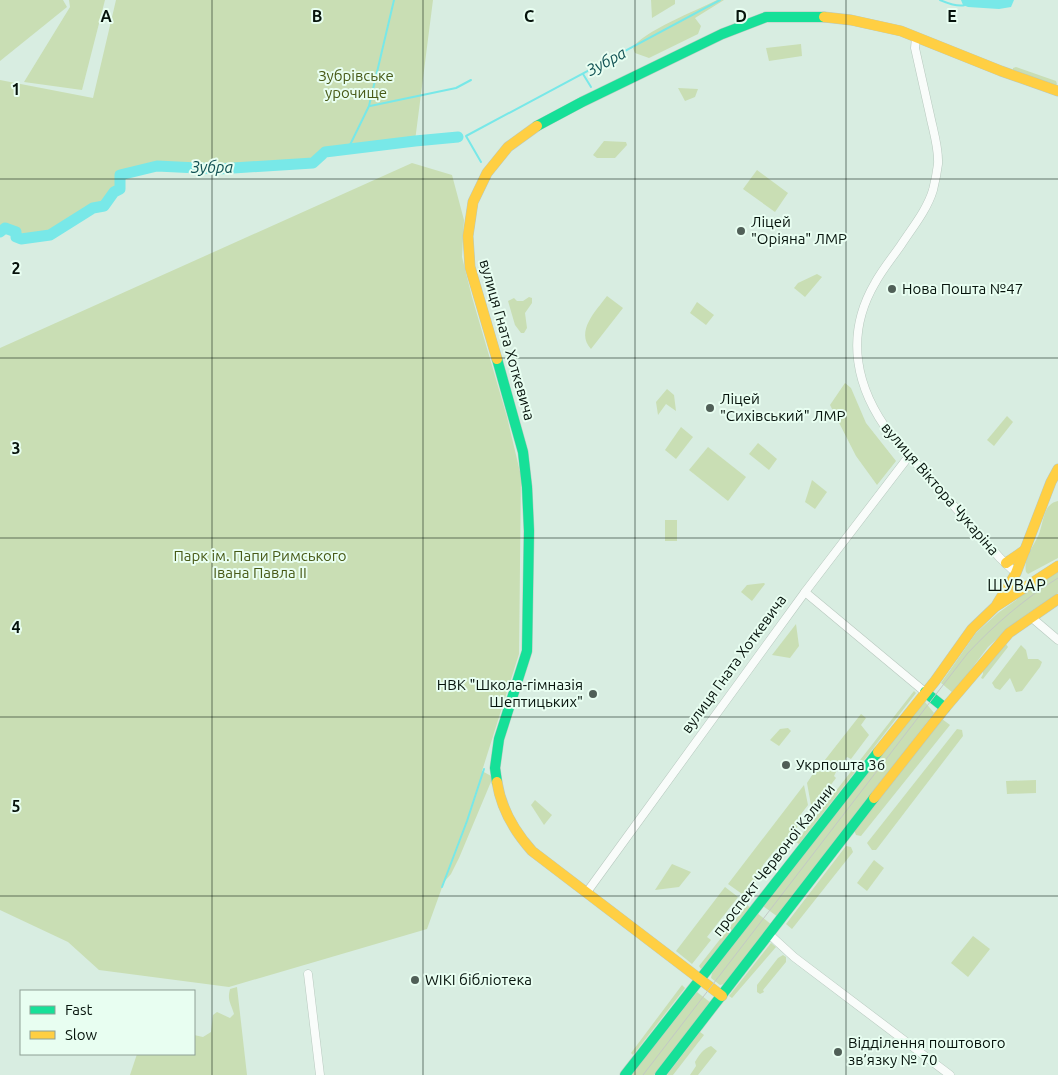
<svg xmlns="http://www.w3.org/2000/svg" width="1058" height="1075" viewBox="0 0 1058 1075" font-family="Ubuntu,sans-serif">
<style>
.green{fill:#c9deb4}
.water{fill:#78e8e8}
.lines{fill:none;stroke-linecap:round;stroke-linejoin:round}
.stream{stroke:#78e8e8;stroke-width:2}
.river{stroke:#78e8e8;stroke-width:11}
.street-casing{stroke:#b8c9bf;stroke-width:9}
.fast-casing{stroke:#b8c9bf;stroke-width:11}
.slow-casing{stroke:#b8c9bf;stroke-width:11}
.street{stroke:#f9fcfa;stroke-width:8}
.fast{stroke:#16e098;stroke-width:10}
.slow{stroke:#ffcf43;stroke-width:10}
.tram{stroke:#c3c8c5;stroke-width:1}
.grid{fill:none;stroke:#06130c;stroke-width:1;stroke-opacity:0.55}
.poi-dot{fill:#505f57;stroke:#e8fef1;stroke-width:2}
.labels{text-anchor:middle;stroke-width:4;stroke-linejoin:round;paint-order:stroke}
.park-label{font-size:15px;fill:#485a17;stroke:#e8fef1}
.poi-label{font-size:15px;fill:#06130c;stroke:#e8fef1;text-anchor:start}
.street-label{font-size:15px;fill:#06130c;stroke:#e8fef1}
.water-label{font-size:16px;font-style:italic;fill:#115254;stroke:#e8fef1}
.neighbourhood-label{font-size:16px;letter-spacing:1px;fill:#06130c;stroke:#e8fef1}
.grid-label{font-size:16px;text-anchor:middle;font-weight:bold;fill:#06130c;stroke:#e8fef1;stroke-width:4;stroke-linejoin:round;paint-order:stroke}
</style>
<rect width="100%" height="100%" fill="#d8ede1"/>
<g class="green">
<path d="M0,0H63L67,7L0,61Z"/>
<path d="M69,0H105L82,90L24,82L70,7Z"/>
<path d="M116,0H433L415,141L325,152L313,163L218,169L157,166L120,175V189L114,192L104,206L92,208L50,235L21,239L16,237L15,231L6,228L0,232V80L93,98Z"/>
<path d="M651,0H675V4L652,18Z"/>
<path d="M717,0H724L695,18L701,26L698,34L649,58L635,53L633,48C641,32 698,10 717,0Z"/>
<path d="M801,44L802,56L769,61L766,48Z"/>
<path d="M1016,67L1056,81L1057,84L1055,86L1013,70V68Z"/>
<path d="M678,88L698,89L695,97L685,101Z"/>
<path d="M604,141L626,142L627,145L615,158H597L593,155Z"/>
<path d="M412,163L452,175L464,220L462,257L472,297L507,417L521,476L519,654L482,771L493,777L459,858L451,874L444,882L427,929L229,987L99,970L68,942L0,910V348Z"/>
<path d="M757,170L788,193L775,212L743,189Z"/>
<path d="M817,274L822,277L805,297L794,288L798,283Z"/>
<path d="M607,296L623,308L591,349C575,331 596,311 607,296Z"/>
<path d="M529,297L532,298V303L525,313L527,328L524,333H521L515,325L508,301L514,298L517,301H523Z"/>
<path d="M697,302L714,315L706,325L690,313Z"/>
<path d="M845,383L851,388L866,423L896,461L877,485L856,456L830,405Z"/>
<path d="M667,389L674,395L676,411L666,404L658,415L656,402Z"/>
<path d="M1007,416L1013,422L994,446L987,440Z"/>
<path d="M681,427L693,437L676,459L665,450Z"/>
<path d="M758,443L777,459L769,470L749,454Z"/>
<path d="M708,447L746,477L728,501L689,470Z"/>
<path d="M812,480L827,492L815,509L805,502Z"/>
<path d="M1058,501V558L1028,574L1026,572C1023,558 1034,546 1039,534C1042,526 1043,515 1048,507C1051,504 1053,502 1058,501Z"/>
<rect x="665" y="520" width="12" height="21"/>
<path d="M1058,570V593L1011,626L988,647L953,693L941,683L976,633L998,613Z"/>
<path d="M764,583L765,584L752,601L741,592L747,585Z"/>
<path d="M796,624L799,646L790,658L772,655Z"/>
<path d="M1006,644L1008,647L983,679L981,678L983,674V670L998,652Z"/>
<path d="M1021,645L1026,650L1028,659H1038L1042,662L1040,667L1022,691L1016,692L1010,678L1000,690L995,688L992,683Z"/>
<path d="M914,691L916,693L799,844L796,842Z"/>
<path d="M925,702L934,713L913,740L905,754L778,917L763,906L920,705Z"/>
<path d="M861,714L866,718L861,725L869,735L851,759L847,757L837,770L834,776L836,778L815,806L811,805L807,783L818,766L821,765Z"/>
<path d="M942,719L950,725L861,836L856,835L854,830Z"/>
<path d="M788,728L791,731L779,746L770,740L780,729Z"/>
<path d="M957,729L962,730L963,736L876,850H872L867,843Z"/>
<path d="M1036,780V793L1007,794L1006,781Z"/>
<path d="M804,785L808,805L795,822L798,826L781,848L776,849L763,865L764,870L745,896L728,884Z"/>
<path d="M535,800L552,815L544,825L531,805Z"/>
<path d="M846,846L851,847L853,852L792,929L786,924Z"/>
<path d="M874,860L884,868L867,891L857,883Z"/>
<path d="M672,864L691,872L679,887L655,890Z"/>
<path d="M725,887L738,897L707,937L711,940L692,964L676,951Z"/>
<path d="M747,905L751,908L701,969L699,966Z"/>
<path d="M757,913L772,925L724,984L720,985L711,978L712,973Z"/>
<path d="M973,936L990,949L968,977L951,963Z"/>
<path d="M771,943L776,947L732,998L729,996Z"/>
<path d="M783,955L786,957V962L763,990L764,992L760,994L757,992V985L778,958Z"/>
<path d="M682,985L685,988L633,1055L631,1053Z"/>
<path d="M237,987L247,1075H130L137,1054H194V1035L203,1037L211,1032L213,1015L217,1012L230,1018L234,1014C231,1003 227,1001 230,989Z"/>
<path d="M697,992L711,1003L654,1075H631Z"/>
<path d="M700,1032L704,1035L673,1075H667Z"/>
<path d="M711,1046L717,1051L698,1075H690L696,1066L695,1062C699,1055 703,1049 711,1046Z"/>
</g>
<path class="water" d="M961,0H1014L1011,7L999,9L968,7L963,5Z"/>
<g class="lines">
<g class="stream">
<path d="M940,0C947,3 958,7 965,5"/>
<path d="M583,74L591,87"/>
<path d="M370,106L456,88L471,80"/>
<path d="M348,149L369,106L394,0"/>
<path d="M481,162L466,136L720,0"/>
<path d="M442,887L467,821L484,769"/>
</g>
<path class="river" d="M0,232L5,228L16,232V237L21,239L50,235L93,208L104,206L114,192L120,189V175L157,166L218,169L313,163L325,152L415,141L458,137"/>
<g class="street-casing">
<g id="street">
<path d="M916,37L915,48C920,71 925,93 930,115C933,130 939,148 938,164C937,172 935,182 933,190C927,210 912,228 901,245C892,258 882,270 875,283C844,336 856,389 891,435L1000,558L1016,573"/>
<path d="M805,592L925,692"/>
<path d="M1031,617L1058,640"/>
<path d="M587,892L805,592L909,456"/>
<path d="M770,935L794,957L950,1075"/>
<path d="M308,974L320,1075"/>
</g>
</g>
<g class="fast-casing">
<g id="fast">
<path d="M537,126L582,102L722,34L766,17H824"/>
<path d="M925,692L945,708"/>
<path d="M497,782L495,768L499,739L527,651L529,531L527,487L523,452L497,359"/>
<path d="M625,1075L878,752"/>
<path d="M660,1075L874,798"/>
</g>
</g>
<g class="slow-casing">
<g id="slow">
<path d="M824,17L851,20L901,31L1001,71L1058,91"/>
<path d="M497,359L470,267L468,236L473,202L487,173L508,147L537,126"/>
<path d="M1006,563L1025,550"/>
<path d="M997,604L1016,573L1051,482L1058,469"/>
<path d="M878,752L935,681L972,629L995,607L1058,566"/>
<path d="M497,782C501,808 515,832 532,851L722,996"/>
<path d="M874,798L945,708L1009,633L1058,599"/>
</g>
</g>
<use href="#street" class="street"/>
<use href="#fast" class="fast"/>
<use href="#slow" class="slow"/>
<path class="tram" d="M643,1075L967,654C994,625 1024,599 1058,578"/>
</g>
<path class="grid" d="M212,0V1075M423,0V1075M635,0V1075M846,0V1075M0,179H1058M0,358H1058M0,538H1058M0,717H1058M0,896H1058"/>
<g class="poi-dot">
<circle cx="741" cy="231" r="5"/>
<circle cx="892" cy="289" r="5"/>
<circle cx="710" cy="408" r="5"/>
<circle cx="593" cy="694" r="5"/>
<circle cx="786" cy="765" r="5"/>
<circle cx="415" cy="980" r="5"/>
<circle cx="838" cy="1052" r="5"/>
</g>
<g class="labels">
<g class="park-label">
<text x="356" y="81">Зубрівське<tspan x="356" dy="17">урочище</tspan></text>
<text x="260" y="561">Парк ім. Папи Римського<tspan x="260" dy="17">Івана Павла ІІ</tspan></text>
</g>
<g class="poi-label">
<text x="751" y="227">Ліцей<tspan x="751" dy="17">"Оріяна" ЛМР</tspan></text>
<text x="902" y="294">Нова Пошта №47</text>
<text x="720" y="404">Ліцей<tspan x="720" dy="17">"Сихівський" ЛМР</tspan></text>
<text x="583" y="690" text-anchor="end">НВК "Школа-гімназія<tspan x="583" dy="17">Шептицьких"</tspan></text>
<text x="796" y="770">Укрпошта 36</text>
<text x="425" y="985">WIKI бібліотека</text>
<text x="848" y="1048">Відділення поштового<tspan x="848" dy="17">зв’язку № 70</tspan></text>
</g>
<g class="street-label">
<text transform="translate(507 340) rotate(74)" y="5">вулиця Гната Хоткевича</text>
<text transform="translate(940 489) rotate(49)" y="5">вулиця Віктора Чукаріна</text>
<text transform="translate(734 664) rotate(-54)" y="5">вулиця Гната Хоткевича</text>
<text transform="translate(774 860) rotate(-52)" y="5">проспект Червоної Калини</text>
</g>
<g class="water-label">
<text transform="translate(606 61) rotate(-28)" y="6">Зубра</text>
<text x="212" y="173">Зубра</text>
</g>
<g class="neighbourhood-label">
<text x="1017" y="591">ШУВАР</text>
</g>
</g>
<g class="grid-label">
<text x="106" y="22">A</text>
<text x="317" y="22">B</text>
<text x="529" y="22">C</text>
<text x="741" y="22">D</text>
<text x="952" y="22">E</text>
<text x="16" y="95">1</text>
<text x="16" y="274">2</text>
<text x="16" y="454">3</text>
<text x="16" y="633">4</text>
<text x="16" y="812">5</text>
</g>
<rect x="20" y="990" width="175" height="65" fill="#e8fef1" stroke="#8ea095"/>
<rect x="30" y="1006" width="25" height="8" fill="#16e098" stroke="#8ea095"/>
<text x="65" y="1015" font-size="15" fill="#06130c">Fast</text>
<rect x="30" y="1031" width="25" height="8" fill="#ffcf43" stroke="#8ea095"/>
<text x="65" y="1040" font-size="15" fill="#06130c">Slow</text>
</svg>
